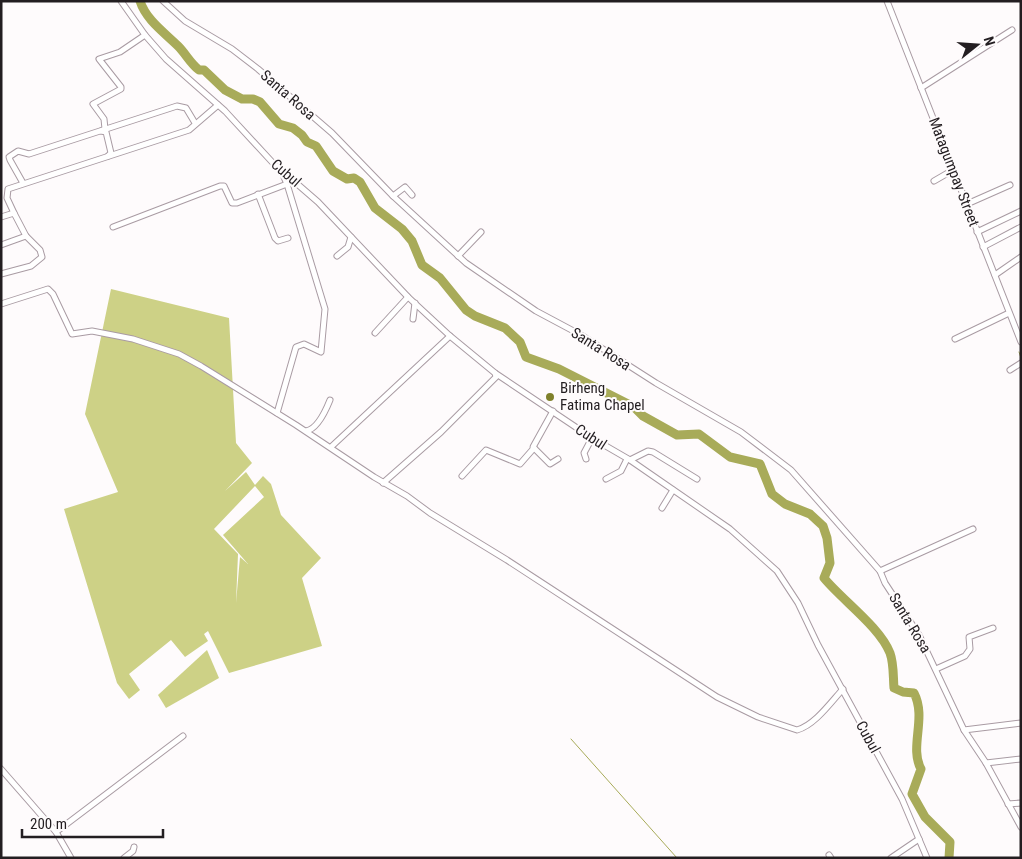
<svg xmlns="http://www.w3.org/2000/svg" width="1022" height="859" viewBox="0 0 1022 859" font-family="'Roboto Condensed',sans-serif">
<style>
.green{fill:#cdd186;fill-rule:evenodd}
.lines{fill:none;stroke-linecap:round;stroke-linejoin:round}
.stream{stroke:#a8ab59;stroke-width:1}
.river{stroke:#a8ab59;stroke-width:9}
.minor-casing{stroke:#a99ba3;stroke-width:7}
.minor{stroke:#fff;stroke-width:5}
.poi-dot{fill:#7f812b;stroke:#fefbfc;stroke-width:2}
.labels{text-anchor:middle;stroke-width:4;stroke-linejoin:round;paint-order:stroke}
.street-label{font-size:15px;fill:#231e21;stroke:#fefbfc}
.poi-label{font-size:15px;fill:#231e21;stroke:#fefbfc;text-anchor:start}
</style>
<rect width="100%" height="100%" fill="#fefbfc"/>
<g class="green">
<path d="M111,289L229,318L236,443L252,463L225,491L246,472L255,485L263,476L271,484L281,515L321,558L302,578L322,646L229,673L208,631L204,634L208,641L185,657L171,640L129,674L140,690L129,699L117,683L64,509L118,492L85,414ZM255,486L264,497L223,535L248,564L240,557L236,603L238,554L214,529Z"/>
<path d="M207,650L219,678L166,708L158,695Z"/>
</g>
<g class="lines">
<g class="stream">
<path d="M1019,352L1021,358"/>
<path d="M571,739L677,858"/>
</g>
<path class="river" d="M140,1C146,20 165,33 178,46C186,54 190,63 199,70H204L225,90L242,99H253L260,102L279,124L293,128L302,135L307,142L316,146L333,171L347,179L354,178L360,182L375,208L402,229L412,241L422,265L440,278L466,310L475,316L505,328L520,342L526,357L559,369L634,407L643,416L677,435L699,434L730,457L760,464L772,494L785,504L810,514L823,526L827,538L830,563L824,578C842,600 880,627 890,653C894,664 893,677 894,688L903,692L914,693C927,718 909,747 921,769L912,794L925,817L950,842L949,858"/>
<g class="minor-casing">
<g id="minor">
<path d="M121,1L145,35L166,59L225,111L273,163L318,202L408,297L450,336L495,373L592,438L630,460L730,529L777,571L798,603L818,645L902,799L927,858"/>
<path d="M163,1L185,21L232,49L258,69L332,133L393,196L466,263L536,311L581,335L656,383L741,432L791,470L880,571L885,583L919,635L964,730L986,763L1021,827"/>
<path d="M887,1L1021,342"/>
<path d="M921,88L1012,30"/>
<path d="M105,129L104,119L93,104L121,89V87L99,59L120,52L145,35"/>
<path d="M101,131L106,132L111,153L108,156"/>
<path d="M934,181L953,170"/>
<path d="M23,183L10,160L9,157L18,151L29,154L177,106L186,108L195,123"/>
<path d="M258,194L275,238L278,241L288,238"/>
<path d="M393,196L405,187L412,195"/>
<path d="M967,204L1010,185"/>
<path d="M14,213L7,198L8,189L189,130L218,105"/>
<path d="M1,217L14,213L26,236L40,250L42,257L31,266L1,274"/>
<path d="M113,227L220,186H224L232,203H237L287,184L284,177L287,174"/>
<path d="M977,232L1021,211"/>
<path d="M1,245L26,236"/>
<path d="M983,247L1021,227"/>
<path d="M337,256L348,247L351,237"/>
<path d="M458,256L481,232"/>
<path d="M995,275L1021,257"/>
<path d="M1,304L48,289L53,294L72,334L92,331L133,339L179,354L201,366L296,425L374,477L407,496L430,513L507,560L717,697L758,717L797,730C815,725 831,702 843,689"/>
<path d="M413,319L415,303"/>
<path d="M375,333L408,297"/>
<path d="M955,339L1009,313"/>
<path d="M1010,370L1021,363"/>
<path d="M553,411L533,447L550,464L558,459"/>
<path d="M277,413L296,347L304,344L321,352L325,309L287,184"/>
<path d="M306,431C318,429 326,410 330,400"/>
<path d="M331,447L450,336"/>
<path d="M586,459L584,453L592,438"/>
<path d="M630,460L648,451L653,452L697,479"/>
<path d="M462,476L486,450L520,464L534,448"/>
<path d="M606,479L621,471L627,459"/>
<path d="M383,483L441,432L496,377L495,373"/>
<path d="M662,508L673,490"/>
<path d="M880,571L973,529"/>
<path d="M936,669L965,656L970,649L969,637L993,628"/>
<path d="M964,730L1021,723"/>
<path d="M986,763L1021,759"/>
<path d="M1,769L56,832L71,858"/>
<path d="M1008,804L1021,803"/>
<path d="M56,832L183,736"/>
<path d="M829,855L831,858"/>
<path d="M124,858L133,851L134,847"/>
<path d="M891,858L919,839"/>
</g>
</g>
<use href="#minor" class="minor"/>
</g>
<circle class="poi-dot" cx="550" cy="397" r="5"/>
<g class="labels">
<g class="street-label">
<text transform="translate(288 95) rotate(41)" y="5">Santa Rosa</text>
<text transform="translate(954 172) rotate(69)" y="5">Matagumpay Street</text>
<text transform="translate(286 173) rotate(41)" y="5">Cubul</text>
<text transform="translate(601 349) rotate(32)" y="5">Santa Rosa</text>
<text transform="translate(591 437) rotate(33)" y="5">Cubul</text>
<text transform="translate(910 623) rotate(59)" y="5">Santa Rosa</text>
<text transform="translate(868 737) rotate(61)" y="5">Cubul</text>
</g>
<g class="poi-label">
<text x="560" y="393">Birheng<tspan x="560" dy="17">Fatima Chapel</tspan></text>
</g>
</g>
<rect width="1022" height="859" fill="none" stroke="#231e21" stroke-width="5"/>
<g transform="translate(977 45) rotate(73)" stroke="#fefbfc" stroke-width="4" paint-order="stroke">
<path d="M0-4L9 19L0 12L-9 19Z" fill="#231e21"/>
<text y="-8" font-size="14" font-weight="bold" text-anchor="middle" fill="#231e21">N</text>
</g>
<path d="M22 829v8h141v-8" fill="none" stroke="#231e21" stroke-width="2.5"/>
<text x="30" y="829" font-size="15" fill="#231e21" stroke="#fefbfc" stroke-width="4" paint-order="stroke">200 m</text>
</svg>
